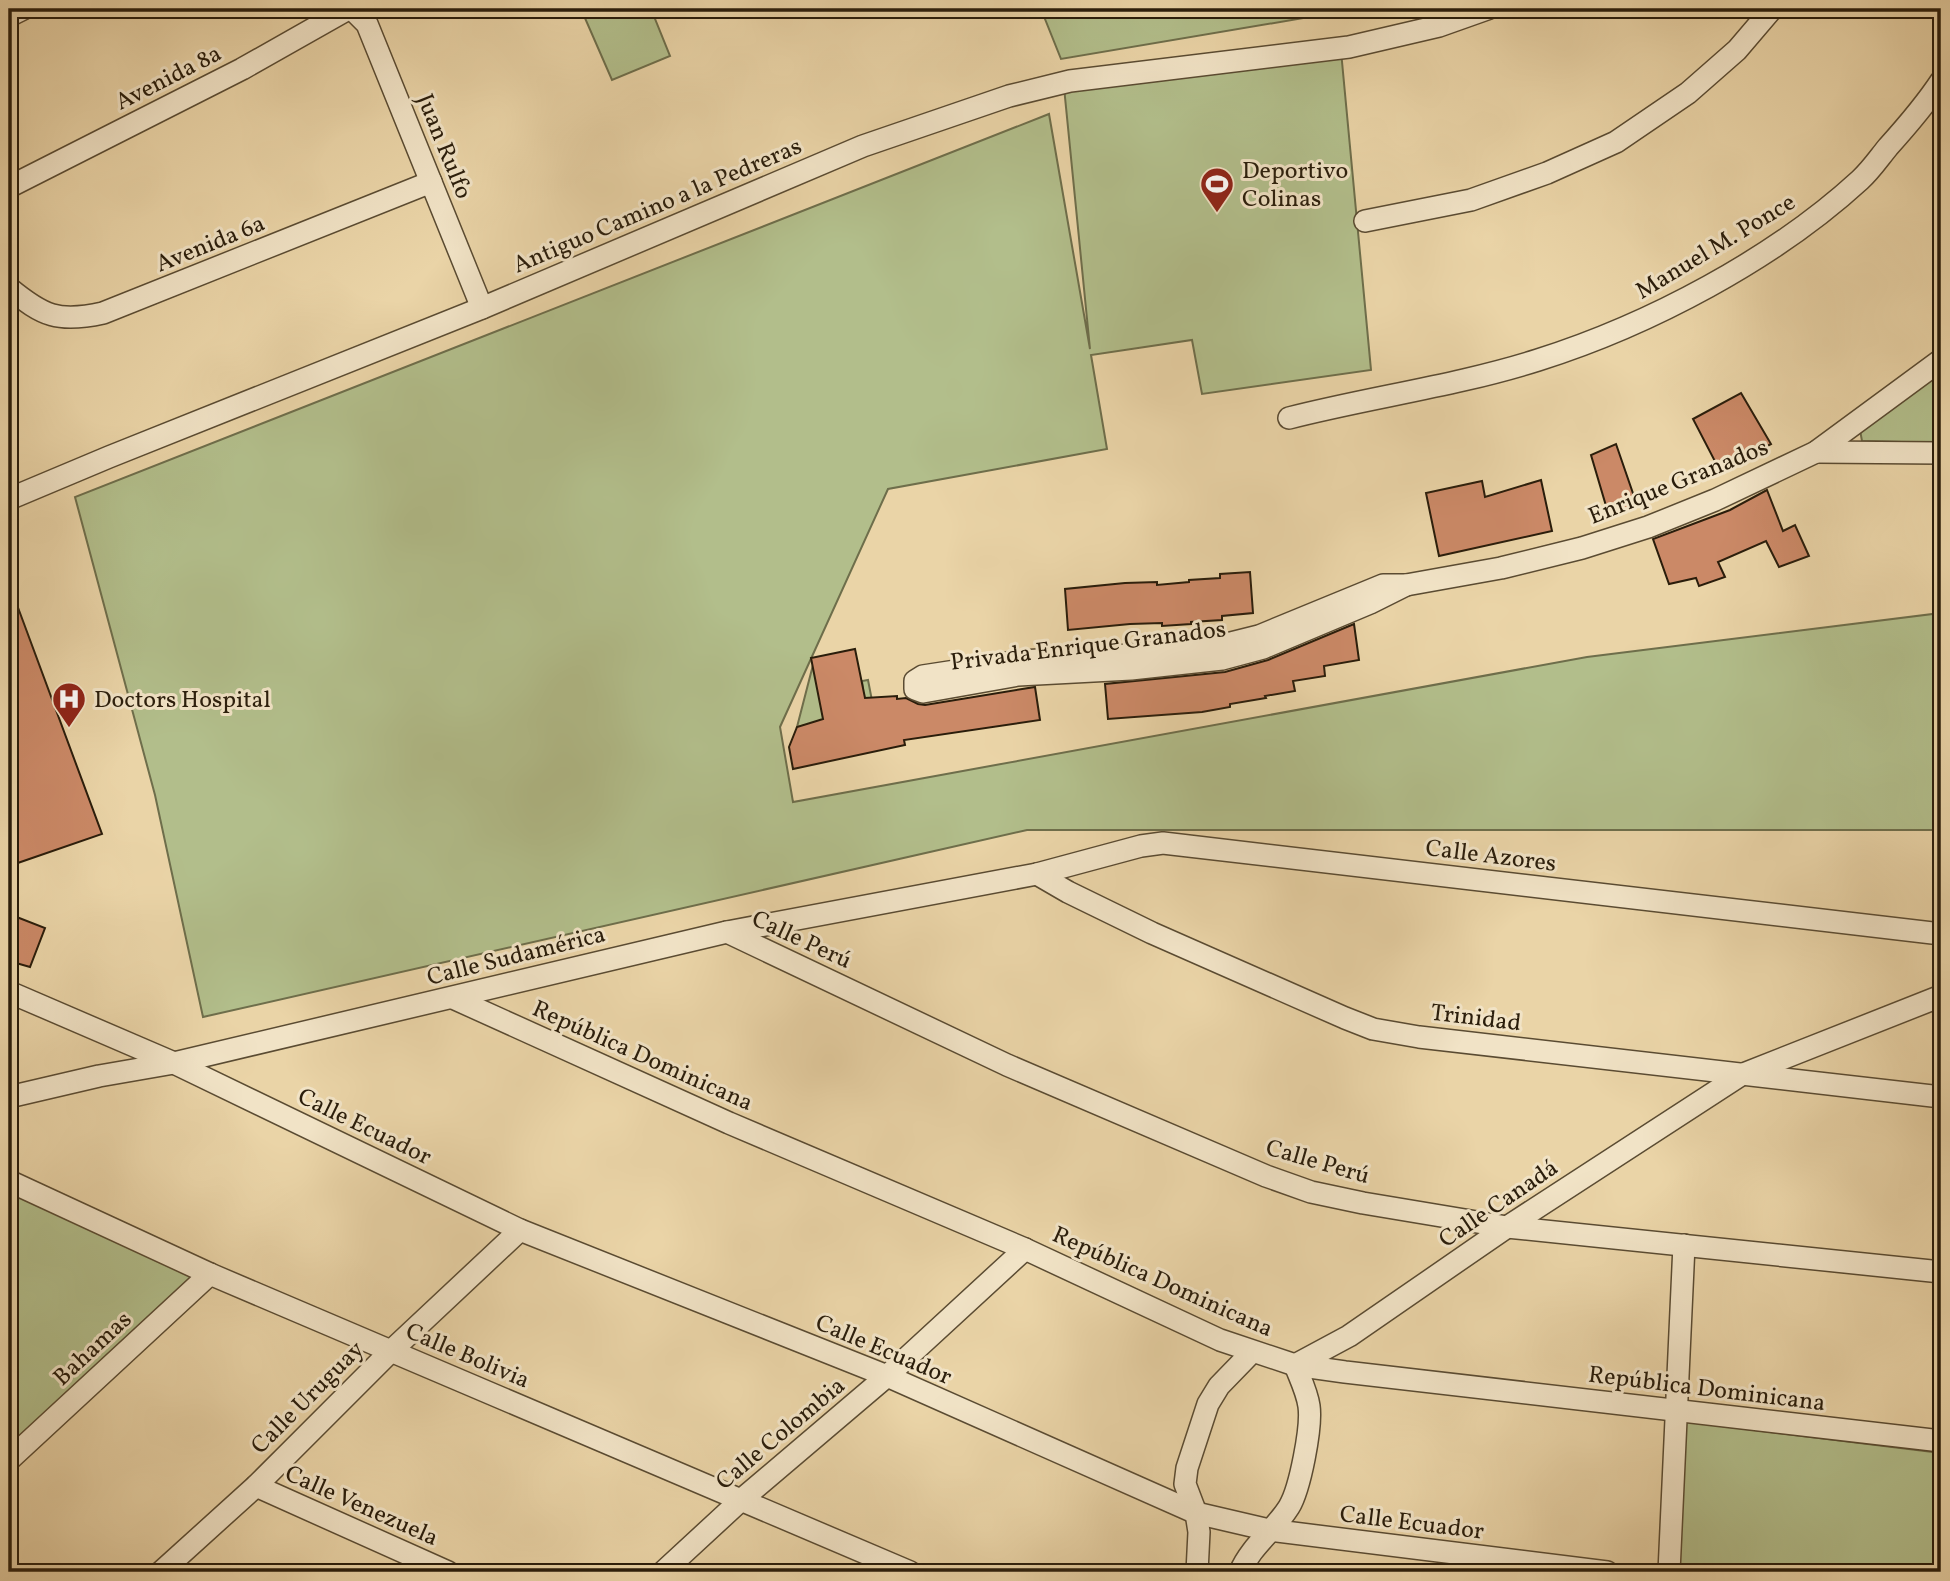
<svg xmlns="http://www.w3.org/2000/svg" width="1950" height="1581" viewBox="0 0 1950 1581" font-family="Vollkorn,serif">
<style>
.green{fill:#b2be8b;stroke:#6e6e4b;stroke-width:2}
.building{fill:#cb8967;stroke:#2a1d0b;stroke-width:2}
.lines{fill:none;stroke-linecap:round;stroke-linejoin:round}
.minor-casing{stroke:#5a4b32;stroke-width:24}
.minor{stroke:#f1e3c6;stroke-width:21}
.labels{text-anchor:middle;stroke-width:6;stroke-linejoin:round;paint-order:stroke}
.street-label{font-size:24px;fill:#2a1d0b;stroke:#f1e3c6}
.poi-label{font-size:24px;fill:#2a1d0b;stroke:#f1e3c6;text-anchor:start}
</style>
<rect width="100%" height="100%" fill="#ead4a7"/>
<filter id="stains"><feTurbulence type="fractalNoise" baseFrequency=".00286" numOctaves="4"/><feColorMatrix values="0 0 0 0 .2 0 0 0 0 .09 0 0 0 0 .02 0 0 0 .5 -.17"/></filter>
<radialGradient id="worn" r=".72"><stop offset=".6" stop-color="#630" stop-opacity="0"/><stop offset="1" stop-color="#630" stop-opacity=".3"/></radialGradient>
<g class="green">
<path d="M581,9H651L670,56L612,80Z"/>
<path d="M1041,9H1326L1327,14L1061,59Z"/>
<path d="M1341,51L1371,370L1202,394L1192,340L1091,355L1107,449L888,489L780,727L793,802L1587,657L1941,613V830H1027L203,1017L155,795L75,497L1049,114L1090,349L1064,87Z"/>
<path d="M1941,369V443L1862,441L1860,430Z"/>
<path d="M813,665L863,689L862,681L868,680L874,711L797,727Z"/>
<path d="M9,1190L194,1276L9,1453Z"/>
<path d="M1681,1421L1941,1453V1572H1725L1679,1567Z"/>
</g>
<g class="building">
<path d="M1741,393L1771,444L1720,471L1693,419Z"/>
<path d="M1616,444L1637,505L1609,516L1591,455Z"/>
<path d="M1541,480L1552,531L1439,556L1426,493L1482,481L1485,497Z"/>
<path d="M1767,490L1783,531L1795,525L1809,556L1779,567L1766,541L1718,562L1725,577L1699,586L1696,578L1669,584L1653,539L1730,510Z"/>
<path d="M1250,572L1253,613L1222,616V620L1191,622V624L1162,626V623L1130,624L1068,630L1065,589L1125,583L1157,582V585L1189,582V580L1220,578V574Z"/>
<path d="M10,586L102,834L9,866V587Z"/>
<path d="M1354,624L1359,660L1324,666L1325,676L1293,681L1295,691L1265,696L1266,698L1230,704V707L1202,712L1108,719L1105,684L1225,672L1268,660Z"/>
<path d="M855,649L865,698L897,696V699L906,698L918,704L925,705L1035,687L1040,720L904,740L905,745L793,769L789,747L797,727L823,719L811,658Z"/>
<path d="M9,914L45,928L30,967L9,961Z"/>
</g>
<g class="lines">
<g class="minor-casing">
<g id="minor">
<path d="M352,9L367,24L482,308"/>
<path d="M9,16L23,9"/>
<path d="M9,187L242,69L348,9"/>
<path d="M1365,221L1471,200L1547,173L1616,142L1688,93L1737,50L1772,9"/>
<path d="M9,288C43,316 58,323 103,313L431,182"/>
<path d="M1289,418C1371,397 1456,386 1538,360C1649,325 1774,259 1860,180C1871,170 1879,158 1888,147C1907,126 1925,105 1941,81"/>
<path d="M1816,452L1941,453"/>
<path d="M9,499L109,457L482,308L863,146L1009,96L1070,81L1349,47L1439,26L1487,9"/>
<path d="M1383,585H1406L1370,603L1263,648L1222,659L1131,669L1018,675L923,692L915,689V681L923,676L1021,661L1180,652L1219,646L1259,636Z"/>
<path d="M1406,585L1501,568L1582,548L1648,527L1715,500L1816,452L1941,360"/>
<path d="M1037,874L1068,892L1152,933L1345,1018L1373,1029L1419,1037L1941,1097"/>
<path d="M727,932L1007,1065L1266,1176L1311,1192L1363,1203L1507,1227L1941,1272"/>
<path d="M9,992L174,1063L520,1230L887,1376L1196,1513L1269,1530L1607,1572"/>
<path d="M453,998L729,1123L1025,1249L1220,1340L1295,1365L1345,1372L1941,1441"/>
<path d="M9,1097L99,1076L174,1063L727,932L1037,874L1141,846L1163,843L1941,934"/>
<path d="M9,1181L210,1274L910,1572"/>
<path d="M9,1460L210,1274"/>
<path d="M256,1486L448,1572"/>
<path d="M161,1572L256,1486L391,1351L520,1230"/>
<path d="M663,1572L741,1500L887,1376L1025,1249"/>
<path d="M1197,1572L1199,1532L1196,1513L1185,1484L1187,1468L1208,1404L1219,1386L1252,1352"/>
<path d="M1240,1572C1251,1546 1274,1531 1289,1507C1300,1489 1312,1427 1309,1406C1307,1392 1300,1378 1295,1365L1349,1336L1507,1227L1741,1075L1941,996"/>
<path d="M1669,1572L1684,1245"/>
</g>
</g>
<use href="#minor" class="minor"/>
</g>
<defs>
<g id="stadium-pin" transform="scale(1.75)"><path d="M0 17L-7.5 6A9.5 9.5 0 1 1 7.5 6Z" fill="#8f2418" stroke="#f1e3c6"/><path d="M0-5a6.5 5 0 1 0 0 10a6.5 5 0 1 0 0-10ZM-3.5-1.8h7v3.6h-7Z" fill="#fff"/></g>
<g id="hospital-pin" transform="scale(1.75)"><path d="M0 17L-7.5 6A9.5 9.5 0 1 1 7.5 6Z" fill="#8f2418" stroke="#f1e3c6"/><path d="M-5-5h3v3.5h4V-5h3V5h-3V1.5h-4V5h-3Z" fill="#fff"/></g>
</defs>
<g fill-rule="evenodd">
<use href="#stadium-pin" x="1217" y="184"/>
<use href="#hospital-pin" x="69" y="699"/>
</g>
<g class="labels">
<g class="street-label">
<text transform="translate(168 77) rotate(-27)" y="8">Avenida 8a</text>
<text transform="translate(445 146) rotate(68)" y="8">Juan Rulfo</text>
<text transform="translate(657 205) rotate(-23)" y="8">Antiguo Camino a la Pedreras</text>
<text transform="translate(210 243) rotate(-22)" y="8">Avenida 6a</text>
<text transform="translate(1715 246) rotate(-31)" y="8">Manuel M. Ponce</text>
<text transform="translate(1678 481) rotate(-22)" y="8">Enrique Granados</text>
<text transform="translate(1088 645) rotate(-7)" y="8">Privada Enrique Granados</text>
<text transform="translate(1491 855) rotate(7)" y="8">Calle Azores</text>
<text transform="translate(802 939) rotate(25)" y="8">Calle Perú</text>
<text transform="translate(516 955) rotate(-14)" y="8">Calle Sudamérica</text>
<text transform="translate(1476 1017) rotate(7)" y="8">Trinidad</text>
<text transform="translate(643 1055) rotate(24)" y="8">República Dominicana</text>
<text transform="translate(365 1126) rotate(26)" y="8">Calle Ecuador</text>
<text transform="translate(1318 1161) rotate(16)" y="8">Calle Perú</text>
<text transform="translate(1498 1203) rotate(-34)" y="8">Calle Canadá</text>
<text transform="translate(1163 1281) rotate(24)" y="8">República Dominicana</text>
<text transform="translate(92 1348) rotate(-43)" y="8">Bahamas</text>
<text transform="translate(884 1349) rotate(23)" y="8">Calle Ecuador</text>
<text transform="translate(468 1355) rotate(23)" y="8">Calle Bolivia</text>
<text transform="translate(1707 1388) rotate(7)" y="8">República Dominicana</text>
<text transform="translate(307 1397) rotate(-45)" y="8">Calle Uruguay</text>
<text transform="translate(780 1433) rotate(-40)" y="8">Calle Colombia</text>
<text transform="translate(362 1505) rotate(24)" y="8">Calle Venezuela</text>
<text transform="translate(1412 1522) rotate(7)" y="8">Calle Ecuador</text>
</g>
<g class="poi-label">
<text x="1242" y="178">Deportivo<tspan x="1242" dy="28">Colinas</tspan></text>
<text x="94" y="707">Doctors Hospital</text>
</g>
</g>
<rect width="1950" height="1581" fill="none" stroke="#ead4a7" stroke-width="35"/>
<rect x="10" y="10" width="1929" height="1560" fill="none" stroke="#2a1d0b" stroke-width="3.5"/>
<rect x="18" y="18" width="1915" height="1546" fill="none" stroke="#2a1d0b" stroke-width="2"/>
<rect width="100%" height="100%" filter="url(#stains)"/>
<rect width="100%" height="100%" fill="url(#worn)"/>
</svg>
